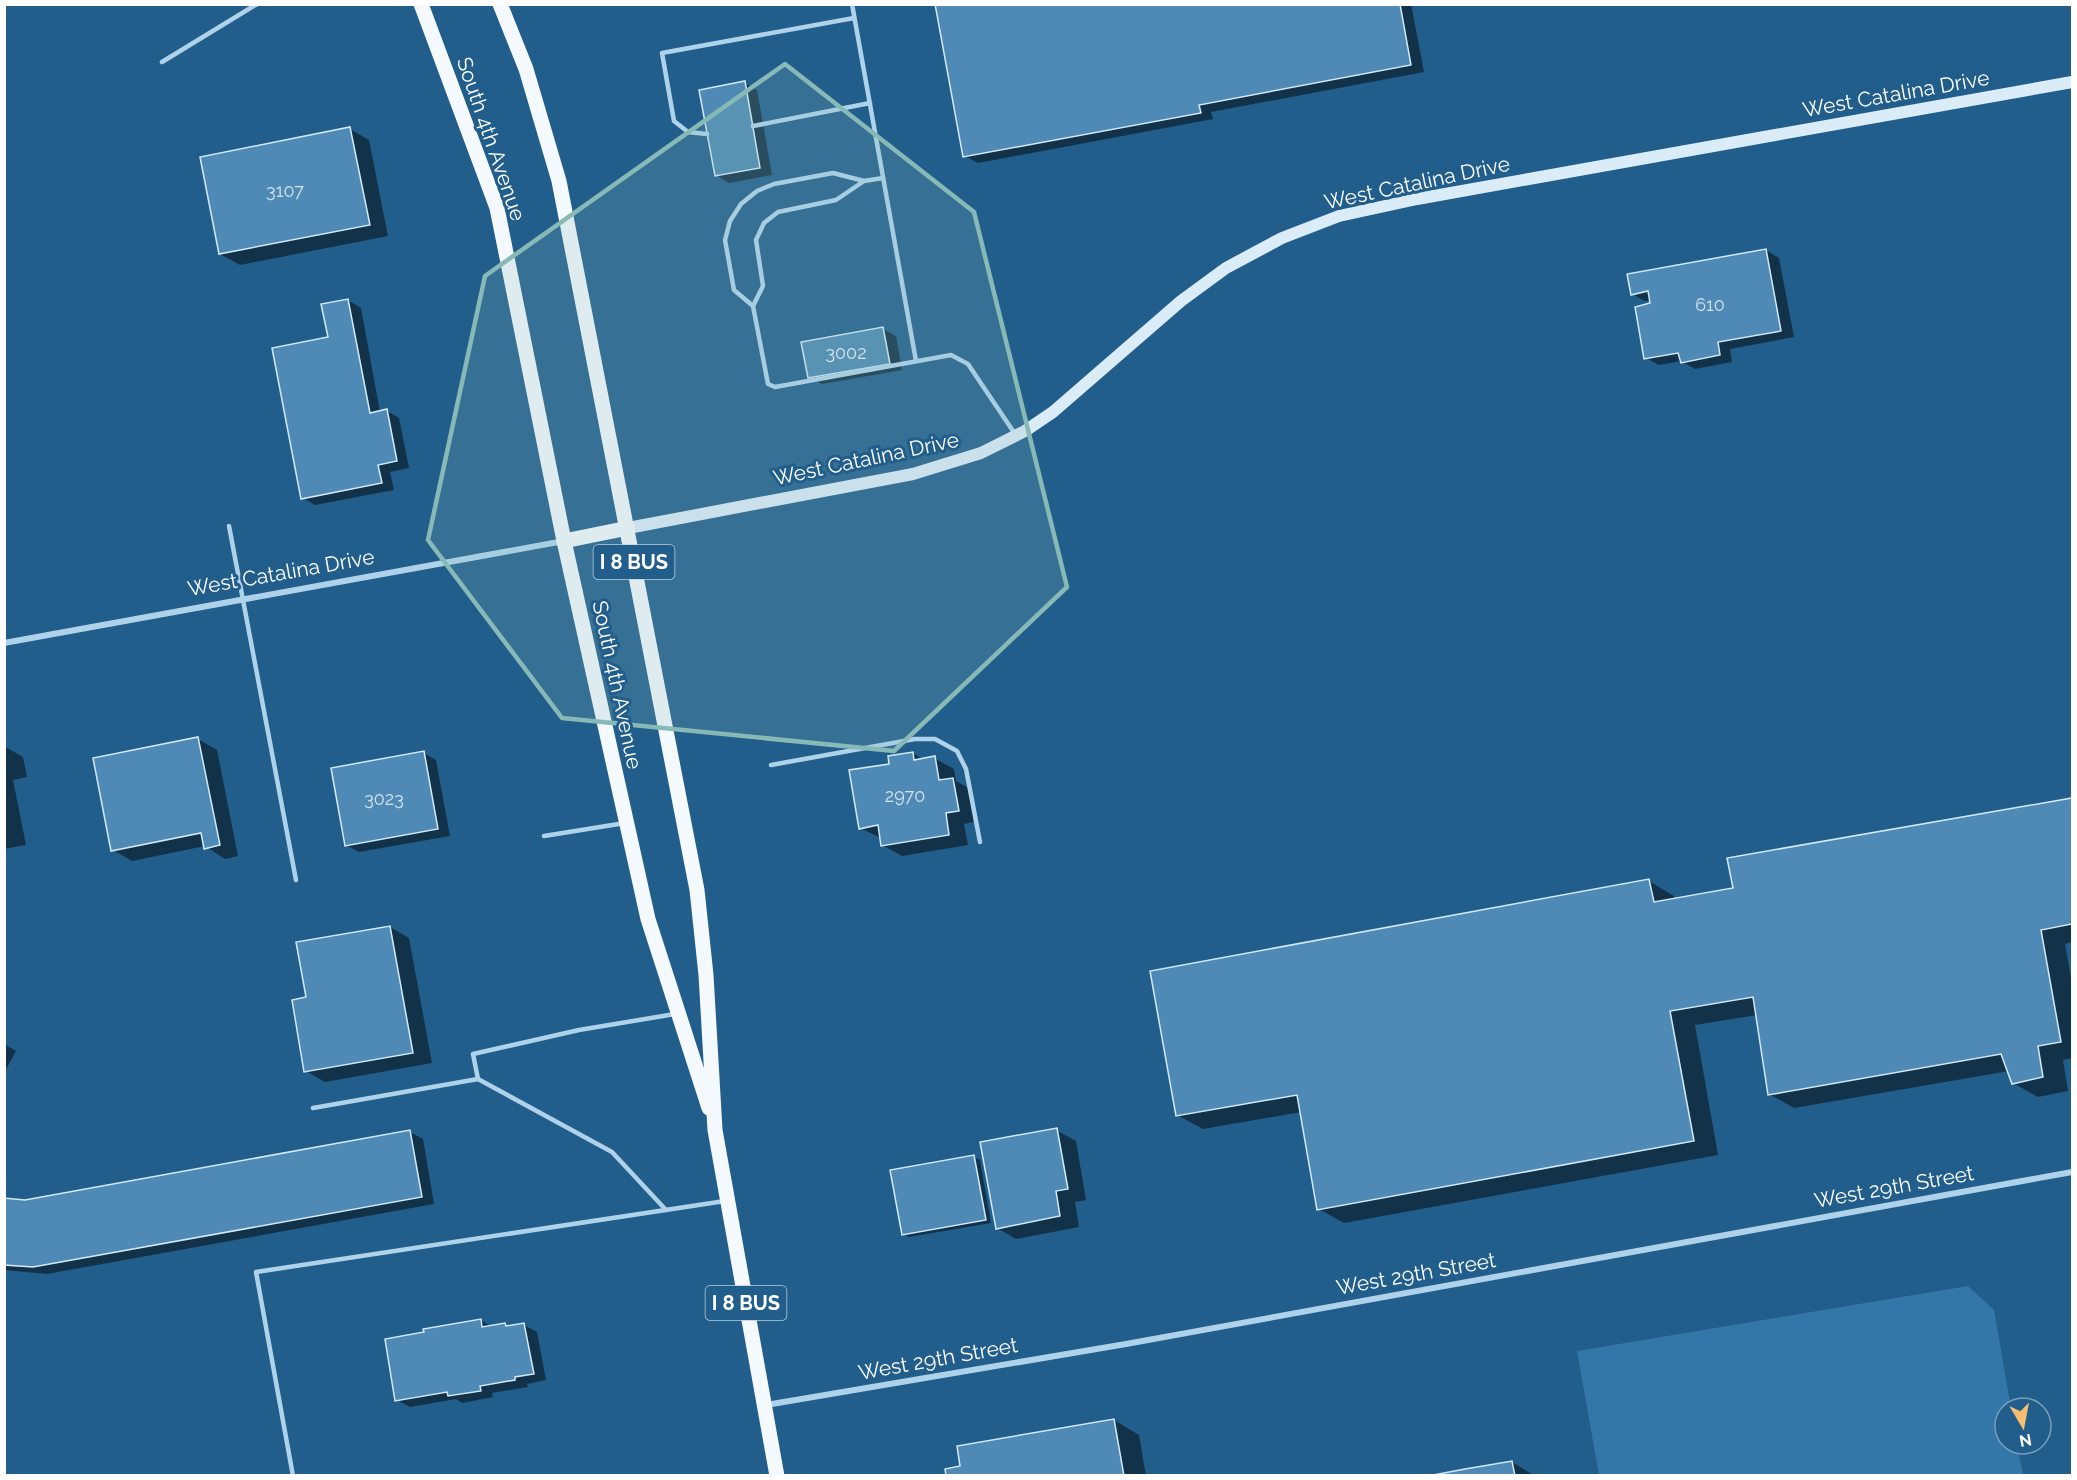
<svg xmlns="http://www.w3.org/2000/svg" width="2077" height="1480" viewBox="0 0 2077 1480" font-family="Raleway,sans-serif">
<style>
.green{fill:#3277a7}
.shadow{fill:#0007}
.building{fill:#4e8ab5;stroke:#d4e9f8;stroke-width:1.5}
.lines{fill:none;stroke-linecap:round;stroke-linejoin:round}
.lane{stroke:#afd2eb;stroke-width:4.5}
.street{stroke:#afd2eb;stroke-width:6}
.secondary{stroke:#dbecf9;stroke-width:12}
.primary{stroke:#f4f9fe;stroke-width:15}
.marked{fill:#87bab6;fill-opacity:0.2;stroke:#87bab6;stroke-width:4.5;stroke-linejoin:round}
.labels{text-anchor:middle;stroke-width:6;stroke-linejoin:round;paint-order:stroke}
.number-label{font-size:18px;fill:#d3e2ec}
.shield{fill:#225e8c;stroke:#bdcfdc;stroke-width:1.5}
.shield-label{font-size:20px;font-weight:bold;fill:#fff}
.street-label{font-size:21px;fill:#fff;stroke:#225e8c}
</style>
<rect width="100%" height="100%" fill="#225e8c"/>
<path class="green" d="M1968,1286L1994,1310L2011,1408H2005V1444H2017L2023,1475H1599L1577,1351Z"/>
<g class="shadow">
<path d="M937,4H1411L1424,72L1211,112L1213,119L978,163L965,156Z"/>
<path d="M744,83L757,90L772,175L729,183L716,175Z"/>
<path d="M350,129L369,140L388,236L240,265L220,254Z"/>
<path d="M1766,250L1779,258L1794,337L1730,349L1732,362L1695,369L1681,361L1659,365L1646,358L1651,300L1645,301L1632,294Z"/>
<path d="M348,300L361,308L380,412L387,411L399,418L409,468L390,472L394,490L315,505L303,498Z"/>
<path d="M883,329L896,336L902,370L822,384L809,377Z"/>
<path d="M198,739L217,750L238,856L225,859L205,846L132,861L113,850Z"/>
<path d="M4,746L23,757L27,777L13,780L26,845L4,849Z"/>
<path d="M424,753L436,760L450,836L359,852L346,845Z"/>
<path d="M913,753L924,760L934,758L954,769L956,781L972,790L977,821L964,824L968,845L902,856L882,845L881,838L860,828L891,765Z"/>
<path d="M2072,800V942L2065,944L2072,983V1058L2063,1060L2068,1091L2038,1097L2013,1083L2009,1071L1794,1108L1769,1094L1757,1015L1695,1025L1718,1155L1344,1223L1319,1209L1301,1112L1203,1129L1177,1115L1649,881L1674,896L1675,900L1734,889L1729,859Z"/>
<path d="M390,927L409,938L432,1063L325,1082L306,1071L308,999Z"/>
<path d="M4,1044L16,1051L4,1073Z"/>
<path d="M1056,1130L1076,1141L1086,1200L1075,1202L1079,1227L1016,1239L997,1228Z"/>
<path d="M410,1132L423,1139L434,1204L47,1274L4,1270V1199L25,1201Z"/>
<path d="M974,1157L980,1160L991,1223L909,1237L903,1234Z"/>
<path d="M481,1320L492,1327L505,1324L509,1327L524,1325L537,1332L546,1380L527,1384L528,1387L492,1393L493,1397L462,1403L456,1399L410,1407L397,1400Z"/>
<path d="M1114,1420L1139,1435L1146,1476H948Z"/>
<path d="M1512,1462L1535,1476H1436Z"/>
</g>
<g class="building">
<path d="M935,4H1400L1411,65L1199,105L1201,113L963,157Z"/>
<path d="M745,81L760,168L715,176L699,90Z"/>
<path d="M350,127L370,225L219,254L200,157Z"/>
<path d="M1766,249L1781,331L1718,342L1720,355L1681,363L1678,353L1644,359L1635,307L1650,303L1648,291L1631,295L1627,274Z"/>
<path d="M348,299L370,413L387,409L397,461L378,465L382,483L301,499L272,348L328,337L321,304Z"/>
<path d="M883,327L890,364L808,378L801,342Z"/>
<path d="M198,737L220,845L204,849L201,833L111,851L93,758Z"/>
<path d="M424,751L438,829L345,846L331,768Z"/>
<path d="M913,752L914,760L935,756L939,780L953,778L959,811L946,813L949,835L881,846L878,825L859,829L849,770L889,764L888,756Z"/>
<path d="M2072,798V924L2041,930L2061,1042L2038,1046L2043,1077L2012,1084L2001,1054L1768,1095L1753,997L1670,1011L1694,1141L1317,1210L1297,1095L1176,1116L1150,971L1649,879L1654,902L1733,888L1727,858Z"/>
<path d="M390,926L413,1053L304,1072L292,1000L306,997L296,942Z"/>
<path d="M1057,1128L1068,1189L1056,1191L1060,1216L996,1229L980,1142Z"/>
<path d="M410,1130L422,1197L33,1267L4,1265V1198L25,1200Z"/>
<path d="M974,1155L986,1220L902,1235L890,1170Z"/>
<path d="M481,1319L482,1327L505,1323L506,1326L524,1323L534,1374L515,1377V1380L480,1386L481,1391L448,1396L447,1392L395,1401L385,1339L424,1332L423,1329Z"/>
<path d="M1114,1419L1124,1476H946L945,1469L960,1466L957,1446Z"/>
<path d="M1512,1461L1515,1476H1428L1465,1469Z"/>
</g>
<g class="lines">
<g class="lane">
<path d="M852,4L916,361"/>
<path d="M162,62L257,4"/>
<path d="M753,126L870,103"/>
<path d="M707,134L688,132L674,121L662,53L854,18"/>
<path d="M883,178L864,181L836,200L778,212L764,223L756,240L763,286L753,306L768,384L775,387L951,355L968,364L1015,434"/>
<path d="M753,306L734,290L725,240L730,221L741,204L757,191L774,184L833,173L864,181"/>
<path d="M229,526L296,880"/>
<path d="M771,765L915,739H935L957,751L966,769L980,842"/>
<path d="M544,836L625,823"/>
<path d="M478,1079L473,1054L579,1030L675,1014"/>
<path d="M313,1108L478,1079L612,1152L666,1210"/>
<path d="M293,1476L256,1272L725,1201"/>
</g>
<g class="street">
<path d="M4,643L564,541"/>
<path d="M766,1405L1126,1344L2072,1172"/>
</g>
<path class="secondary" d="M628,528L913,474L981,453L1025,431L1053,412L1181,301L1226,268L1282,238L1339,216L1417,199L2072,82"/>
<g class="primary">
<path d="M421,4L497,208L564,541L648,919L709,1108"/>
<path d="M500,4L526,69L559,181L697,890L706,975L715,1130L777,1476"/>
<path d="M564,541L628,528"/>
</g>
</g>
<path class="marked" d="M785,64L974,212L1067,587L894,751L562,718L428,540L485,276Z"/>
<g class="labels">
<g class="number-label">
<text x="285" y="197">3107</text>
<text x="1710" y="311">610</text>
<text x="846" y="359">3002</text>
<text x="905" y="802">2970</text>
<text x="384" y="805">3023</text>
</g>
<g class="shield">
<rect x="593.5" y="545" width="81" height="34" rx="4.5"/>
<rect x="705.5" y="1286" width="81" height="34" rx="4.5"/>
</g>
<g class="shield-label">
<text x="634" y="569">I 8 BUS</text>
<text x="746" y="1310">I 8 BUS</text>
</g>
<g class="street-label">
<text transform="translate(1896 94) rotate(-10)" y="7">West Catalina Drive</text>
<text transform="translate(491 139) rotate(71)" y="7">South 4th Avenue</text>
<text transform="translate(1417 183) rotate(-12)" y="7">West Catalina Drive</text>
<text transform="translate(866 459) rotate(-12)" y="7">West Catalina Drive</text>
<text transform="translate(281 573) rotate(-10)" y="7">West Catalina Drive</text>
<text transform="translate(617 685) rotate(78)" y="7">South 4th Avenue</text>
<text transform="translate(1894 1187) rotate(-10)" y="7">West 29th Street</text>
<text transform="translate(1416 1274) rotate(-10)" y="7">West 29th Street</text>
<text transform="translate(938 1359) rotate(-10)" y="7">West 29th Street</text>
</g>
</g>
<rect width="2077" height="1480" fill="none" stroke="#ffffff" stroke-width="12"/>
<g transform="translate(2023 1426) rotate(170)"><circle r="28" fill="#225e8c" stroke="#7a9eba" stroke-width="1.5"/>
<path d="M0-4.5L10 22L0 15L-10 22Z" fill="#f7be71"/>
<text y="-9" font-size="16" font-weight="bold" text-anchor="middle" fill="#ffffff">N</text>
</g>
</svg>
